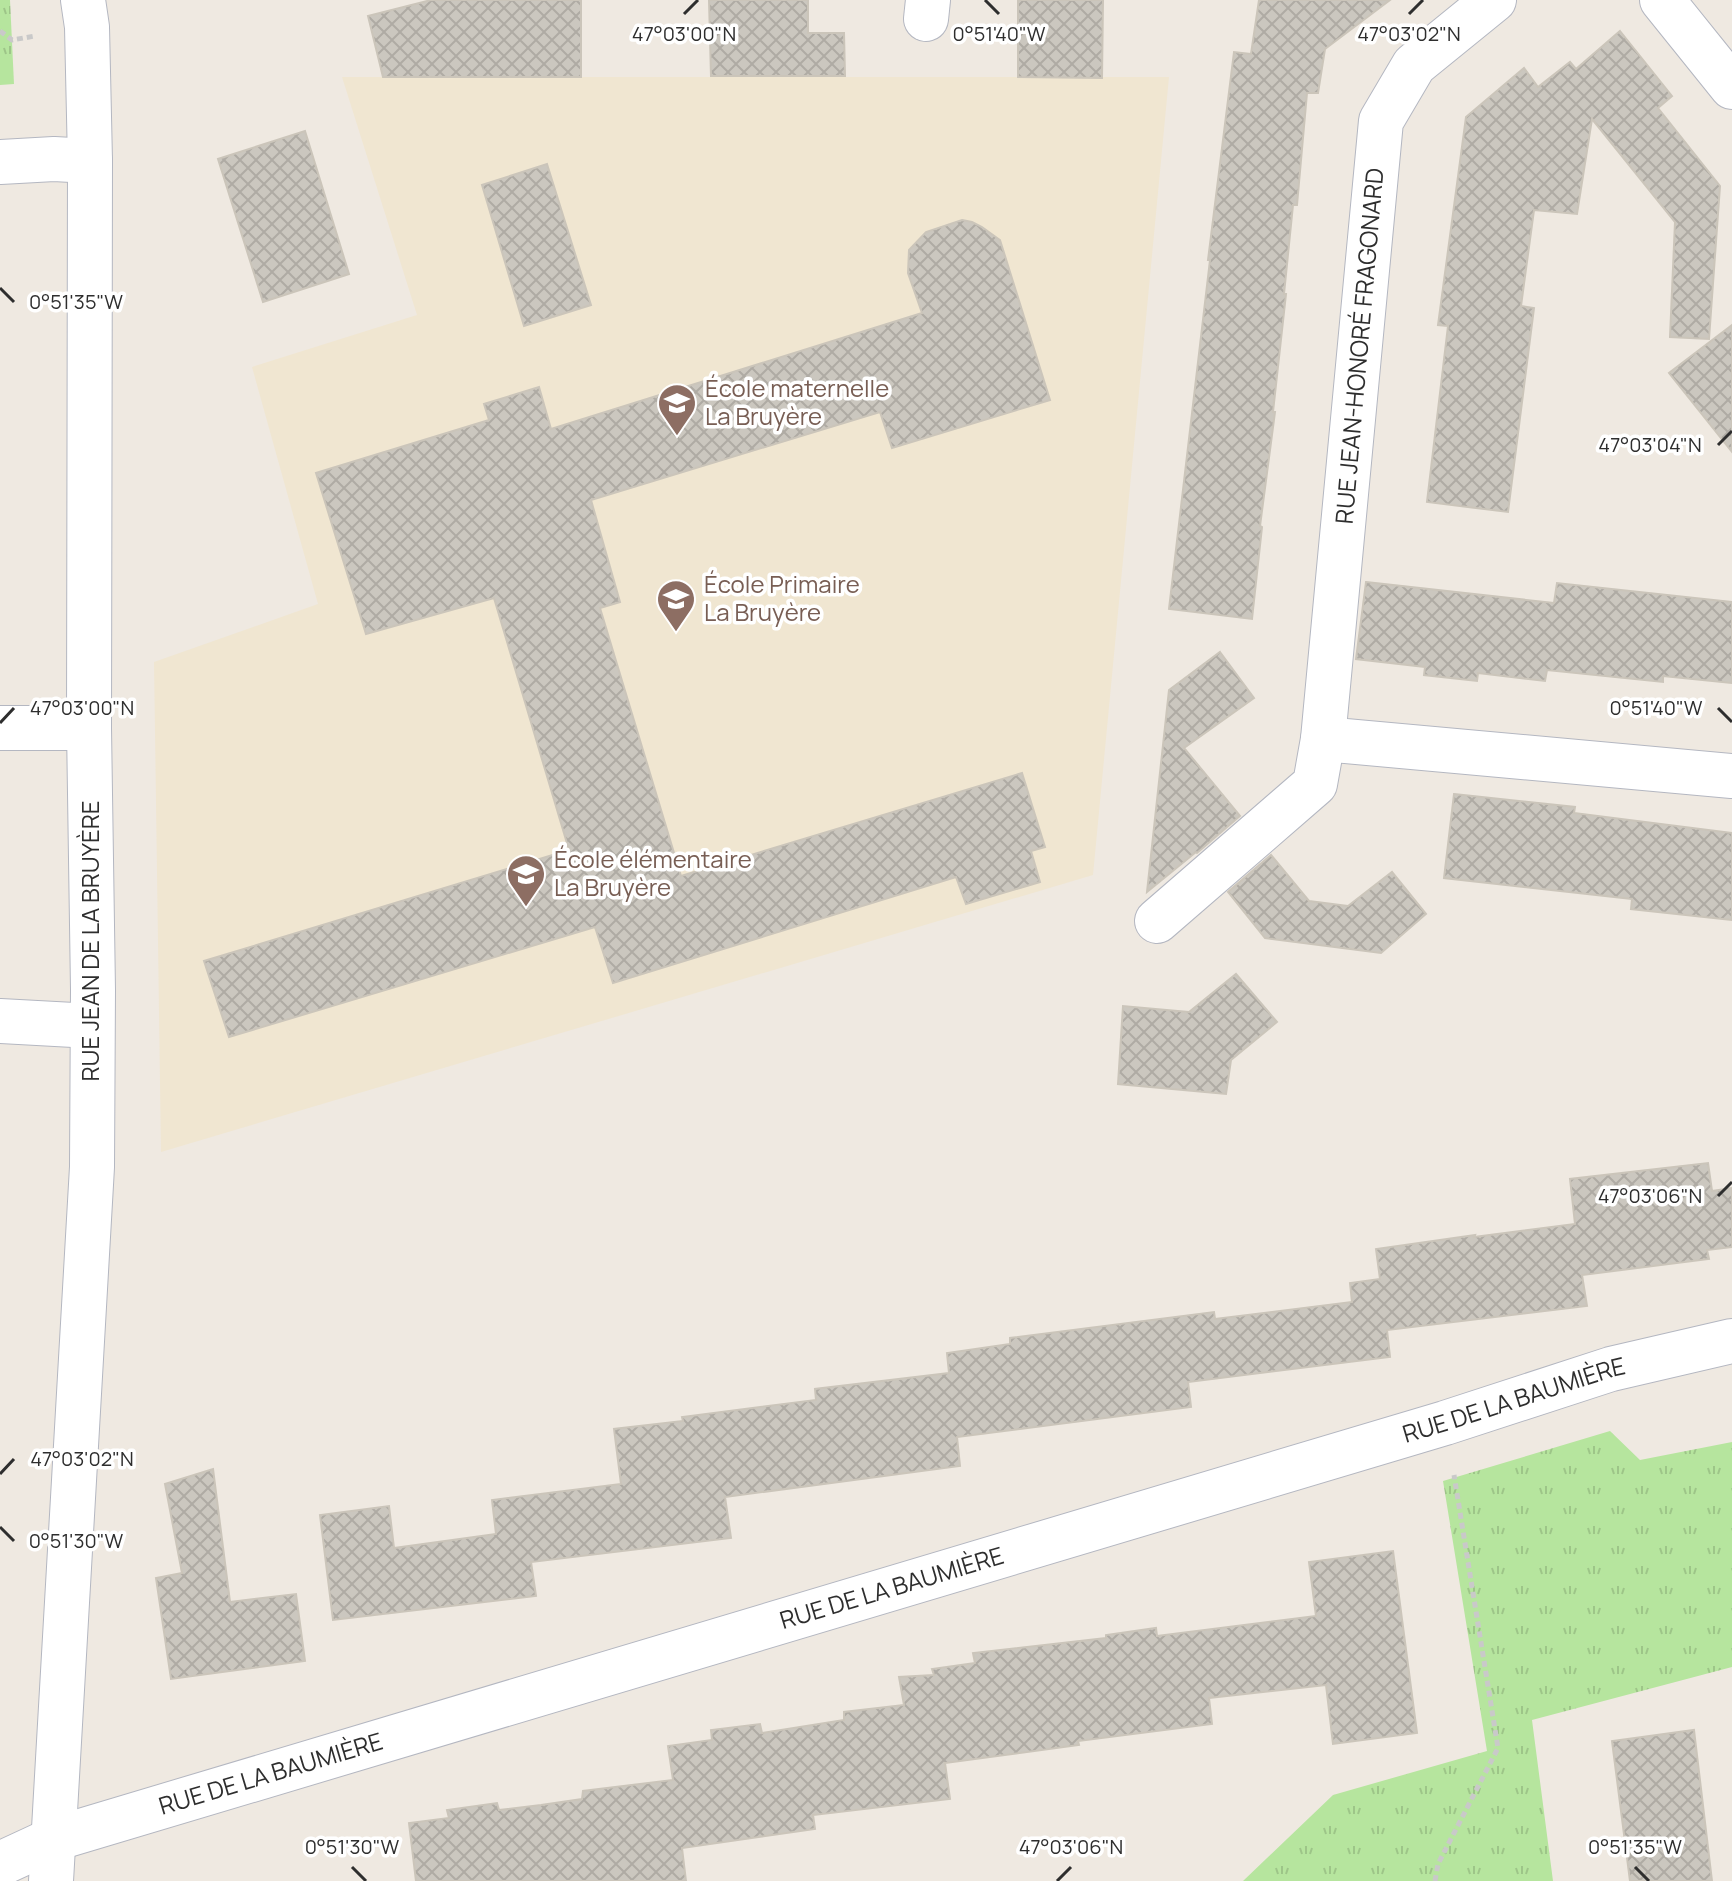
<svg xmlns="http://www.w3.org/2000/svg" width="1732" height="1881" viewBox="0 0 1732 1881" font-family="Manrope,sans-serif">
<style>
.education{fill:#f0e6d1}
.grass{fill:url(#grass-tufts)}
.building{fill:url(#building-cross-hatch);stroke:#cbc5ba;stroke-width:2}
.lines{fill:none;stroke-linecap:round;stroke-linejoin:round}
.street-casing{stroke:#b4b7c1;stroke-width:46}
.path{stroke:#c9c9c9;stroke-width:5;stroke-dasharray:6 4;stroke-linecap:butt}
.street{stroke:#fff;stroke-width:44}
.ticks{fill:none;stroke:#2e2e2e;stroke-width:3}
.labels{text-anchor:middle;stroke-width:7;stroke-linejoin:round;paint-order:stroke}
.street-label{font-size:24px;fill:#2e2e2e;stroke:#fff}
.education-label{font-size:24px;fill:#785e54;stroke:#fff;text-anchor:start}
.ticks-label{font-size:20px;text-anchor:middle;fill:#2e2e2e;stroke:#fff;stroke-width:7;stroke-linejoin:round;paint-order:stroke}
</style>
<defs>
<pattern id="grass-tufts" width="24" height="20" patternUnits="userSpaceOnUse" patternTransform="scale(2)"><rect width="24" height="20" fill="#b6e59e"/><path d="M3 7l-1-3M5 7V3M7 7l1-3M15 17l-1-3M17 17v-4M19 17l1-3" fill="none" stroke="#9dc588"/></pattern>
<pattern id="building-cross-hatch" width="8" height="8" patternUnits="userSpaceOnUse" patternTransform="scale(2)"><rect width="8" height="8" fill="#cbc7bf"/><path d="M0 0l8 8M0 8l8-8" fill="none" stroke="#afaba4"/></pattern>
</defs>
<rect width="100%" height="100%" fill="#efe9e1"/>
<path class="education" d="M342,77H1169L1093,875L161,1152L154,662L318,604L252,367L417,315Z"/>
<g class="grass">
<path d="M0,0H10L14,84L0,85Z"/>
<path d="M1610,1431L1640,1460L1732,1442V1667L1532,1720L1553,1881H1243L1333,1795L1487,1751L1443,1481Z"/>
</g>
<g class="building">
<path d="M431,0H581V77H383L368,16Z"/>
<path d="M709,0H808V33H844L845,76H711Z"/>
<path d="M1018,0H1103L1102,78L1018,77Z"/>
<path d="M1259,0H1390L1325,49L1318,93H1307L1297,205H1293L1284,294H1286L1273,412H1275L1260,526L1262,527L1252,619L1169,609L1210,260H1208L1234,52L1251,54Z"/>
<path d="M1620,31L1672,96L1658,108L1720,186L1709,339L1670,337L1675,222L1592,119L1577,214L1534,210L1521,306L1534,308L1508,512L1427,502L1448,326L1438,325L1466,117L1524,68L1538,87L1570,62L1576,69Z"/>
<path d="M305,131L349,274L263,302L218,159Z"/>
<path d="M547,164L591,305L524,326L482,185Z"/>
<path d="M962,220L972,222L982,227L1000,240L1050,400L892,448L880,412L591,500L620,602L600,608L681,876L1022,773L1045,847L1031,851L1040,882L966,904L956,877L613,983L595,927L229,1037L204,961L569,850L494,598L366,634L316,473L489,420L484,404L539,387L551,429L922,313L908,273L909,250L926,232Z"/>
<path d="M1732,325V452L1669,373Z"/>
<path d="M1366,582L1554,603L1557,583L1732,602V683L1663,676V682L1547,670L1545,681L1478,673L1477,681L1424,675L1425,667L1356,659Z"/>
<path d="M1220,652L1254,698L1184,748L1240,816L1197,853L1196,852L1147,892L1169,690Z"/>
<path d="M1454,794L1575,807L1574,813L1732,833V920L1631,909L1632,899L1444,878Z"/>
<path d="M1271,855L1309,901L1348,906L1392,872L1426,914L1381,953L1265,938L1228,892Z"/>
<path d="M1236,974L1277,1022L1231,1060L1226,1094L1118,1084L1123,1006L1189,1012Z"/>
<path d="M1708,1163L1712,1191L1732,1188V1247L1707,1250L1709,1259L1582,1275L1587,1306L1387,1330L1390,1357L1188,1382L1191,1407L957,1437L960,1466L725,1497L731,1538L531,1562L536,1596L333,1620L320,1515L389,1506L394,1548L496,1534L492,1500L621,1484L614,1429L683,1421L682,1417L816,1400L815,1389L949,1373L947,1353L1010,1344V1338L1214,1312L1215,1319L1352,1302L1350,1283L1380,1279L1376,1249L1475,1235L1474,1237L1575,1224L1570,1179Z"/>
<path d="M213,1469L230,1602L296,1594L305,1661L171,1679L156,1578L182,1573L165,1484Z"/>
<path d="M1393,1551L1417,1733L1333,1744L1326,1685L1209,1698L1212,1724L1078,1741L1079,1745L945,1763L950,1799L813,1815L815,1829L682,1848L686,1881H416L409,1823L449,1818L447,1810L497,1803L499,1810L541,1805L582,1799L583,1791L673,1780L668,1746L712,1740L711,1730L760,1724L762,1733L844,1720V1712L904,1705L899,1677L934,1675L932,1669L975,1663L973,1653L1106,1638V1635L1156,1628L1157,1636L1316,1616L1309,1562Z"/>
<path d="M1694,1730L1712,1881H1630L1612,1741Z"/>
</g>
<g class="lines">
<g class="street-casing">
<g id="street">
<path d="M1494,0L1414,65L1381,121L1323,739L1732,776"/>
<path d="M1662,0L1732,87"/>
<path d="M926,19L928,0"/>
<path d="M0,162L54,159L90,161"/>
<path d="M0,728H89"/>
<path d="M1157,921L1315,784L1323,739"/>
<path d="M0,1021L92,1026"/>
<path id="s1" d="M0,1864L54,1839L1445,1423L1611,1369L1732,1341"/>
<path d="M51,1881L92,1167L93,990L89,728L90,161L87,27L83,0"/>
</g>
</g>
<g class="path">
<path d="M0,31L12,40L35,36"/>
<path d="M1435,1881L1438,1864L1498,1748L1454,1475"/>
</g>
<use href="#street" class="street"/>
</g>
<path class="ticks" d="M985,0L999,14M684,14L698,0M1409,14L1423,0M0,288L14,302M1718,445L1732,431M1718,708L1732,722M0,723L14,708M1718,1196L1732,1182M0,1474L14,1459M0,1527L14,1541M352,1867L366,1881M1635,1867L1649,1881M1057,1881L1071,1867"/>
<defs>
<g id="school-pin" transform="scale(2)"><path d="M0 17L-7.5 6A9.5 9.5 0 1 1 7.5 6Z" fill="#8d6e63" stroke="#fff"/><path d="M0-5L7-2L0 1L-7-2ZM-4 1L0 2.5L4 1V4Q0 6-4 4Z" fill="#fff"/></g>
</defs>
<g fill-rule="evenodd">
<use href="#school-pin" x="677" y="403"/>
<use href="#school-pin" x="676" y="599"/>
<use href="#school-pin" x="526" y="874"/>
</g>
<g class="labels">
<g class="street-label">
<text transform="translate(1360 346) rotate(-85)" y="8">RUE JEAN-HONORÉ FRAGONARD</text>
<text transform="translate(91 941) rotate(-90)" y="8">RUE JEAN DE LA BRUYÈRE</text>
<text dy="8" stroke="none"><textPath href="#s1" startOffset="1584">RUE DE LA BAUMIÈRE</textPath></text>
<text dy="8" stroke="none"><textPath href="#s1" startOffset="934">RUE DE LA BAUMIÈRE</textPath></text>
<text dy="8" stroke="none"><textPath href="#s1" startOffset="286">RUE DE LA BAUMIÈRE</textPath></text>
</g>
<g class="education-label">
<text x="705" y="397">École maternelle<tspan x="705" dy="28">La Bruyère</tspan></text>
<text x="704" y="593">École Primaire<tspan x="704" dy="28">La Bruyère</tspan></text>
<text x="554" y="868">École élémentaire<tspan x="554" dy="28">La Bruyère</tspan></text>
</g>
</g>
<g class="ticks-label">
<text x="999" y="41">0°51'40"W</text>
<text x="1409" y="41">47°03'02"N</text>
<text x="684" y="41">47°03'00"N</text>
<text x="76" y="309">0°51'35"W</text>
<text x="1650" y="452">47°03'04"N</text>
<text x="1656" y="715">0°51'40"W</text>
<text x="82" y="715">47°03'00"N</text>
<text x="1650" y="1203">47°03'06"N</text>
<text x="82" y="1466">47°03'02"N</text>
<text x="76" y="1548">0°51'30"W</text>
<text x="1071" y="1854">47°03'06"N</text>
<text x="352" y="1854">0°51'30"W</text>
<text x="1635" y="1854">0°51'35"W</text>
</g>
</svg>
